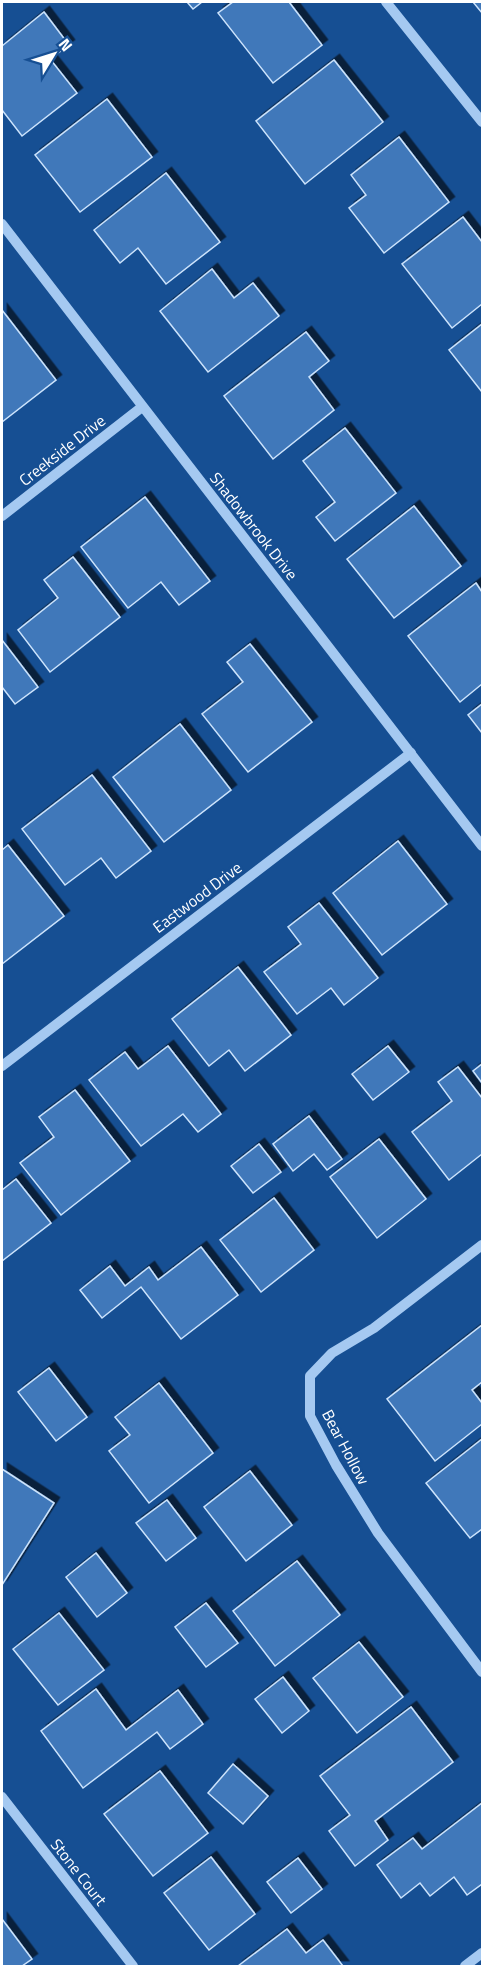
<svg xmlns="http://www.w3.org/2000/svg" width="484" height="1968" viewBox="0 0 484 1968" font-family="'Titillium Web',sans-serif">
<style>
.building{fill:#3f78ba;stroke:#cce3fc;stroke-width:1.5;filter:url(#shadow)}
.lines{fill:none;stroke-linecap:round;stroke-linejoin:round}
.minor{stroke:#a5c9f1;stroke-width:10}
.labels{text-anchor:middle;stroke-width:4.5;stroke-linejoin:round;paint-order:stroke}
.street-label{font-size:16px;fill:#fff;stroke:#164f93}
</style>
<defs>
<filter id="shadow"><feDropShadow dx="5.5" dy="-5.5" stdDeviation="0" flood-color="#0009"/></filter>
</defs>
<rect width="100%" height="100%" fill="#164f93"/>
<g class="building">
<path d="M187,2H202L193,9Z"/>
<path d="M233,2H289L322,45L273,83L218,13Z"/>
<path d="M473,2H482V13Z"/>
<path d="M44,12L69,45L50,59L77,93L22,136L2,110V46Z"/>
<path d="M334,60L383,122L305,184L256,121Z"/>
<path d="M107,99L152,157L80,212L35,155Z"/>
<path d="M399,137L449,202L384,253L349,208L366,195L351,175Z"/>
<path d="M166,173L220,242L166,284L138,248L120,263L94,230Z"/>
<path d="M463,217L482,242V304L452,328L402,264Z"/>
<path d="M212,269L234,298L253,283L279,316L208,372L160,311Z"/>
<path d="M2,310L56,380L2,422Z"/>
<path d="M482,324V392L449,350Z"/>
<path d="M306,332L329,361L309,377L334,410L273,459L224,396Z"/>
<path d="M345,428L396,493L335,541L316,517L335,502L303,461Z"/>
<path d="M145,497L210,581L179,605L161,582L128,608L81,547Z"/>
<path d="M414,506L461,566L394,618L347,559Z"/>
<path d="M73,557L120,617L50,672L18,630L58,598L44,580Z"/>
<path d="M476,583L482,592V684L460,702L408,636Z"/>
<path d="M2,640L38,687L15,704L2,687Z"/>
<path d="M250,644L312,722L248,772L202,714L243,682L227,662Z"/>
<path d="M482,704V733L468,715Z"/>
<path d="M180,724L231,790L164,842L113,777Z"/>
<path d="M92,775L151,851L116,878L101,858L65,885L22,829Z"/>
<path d="M398,841L447,904L382,955L333,893Z"/>
<path d="M8,845L64,916L2,964V850Z"/>
<path d="M319,903L378,978L344,1005L331,988L297,1014L264,972L301,944L288,927Z"/>
<path d="M238,967L291,1035L245,1071L229,1050L209,1066L172,1019Z"/>
<path d="M168,1046L221,1114L198,1132L183,1114L141,1146L89,1080L125,1052L138,1069Z"/>
<path d="M388,1046L409,1072L373,1100L352,1074Z"/>
<path d="M482,1064V1083L473,1071Z"/>
<path d="M458,1067L482,1098V1154L449,1180L412,1132L452,1101L438,1082Z"/>
<path d="M75,1090L130,1161L61,1215L20,1163L54,1137L39,1117Z"/>
<path d="M309,1116L342,1159L327,1170L314,1154L293,1171L273,1144Z"/>
<path d="M379,1139L426,1199L377,1238L330,1177Z"/>
<path d="M259,1144L281,1172L253,1193L231,1166Z"/>
<path d="M16,1179L51,1223L2,1261V1190Z"/>
<path d="M274,1198L314,1250L261,1292L220,1240Z"/>
<path d="M201,1247L238,1295L181,1339L141,1287L102,1318L80,1290L110,1266L125,1286L149,1267L158,1280Z"/>
<path d="M482,1325V1382L472,1390L482,1403V1424L435,1461L387,1399Z"/>
<path d="M49,1368L87,1417L56,1441L18,1392Z"/>
<path d="M159,1383L213,1453L149,1503L109,1451L130,1435L115,1417Z"/>
<path d="M482,1439V1529L470,1538L426,1483Z"/>
<path d="M2,1469L54,1503L2,1585Z"/>
<path d="M250,1471L292,1525L246,1561L204,1507Z"/>
<path d="M167,1500L196,1538L166,1561L136,1523Z"/>
<path d="M96,1553L127,1593L97,1617L66,1577Z"/>
<path d="M297,1561L340,1615L275,1666L233,1611Z"/>
<path d="M206,1603L238,1643L206,1667L175,1627Z"/>
<path d="M59,1613L104,1670L58,1705L13,1649Z"/>
<path d="M359,1642L403,1697L357,1733L313,1678Z"/>
<path d="M283,1677L309,1711L282,1733L255,1699Z"/>
<path d="M96,1689L126,1730L178,1690L203,1724L170,1749L157,1732L83,1788L41,1731Z"/>
<path d="M411,1707L453,1762L375,1821L388,1840L355,1866L329,1831L350,1815L320,1776Z"/>
<path d="M233,1764L268,1796L243,1824L208,1793Z"/>
<path d="M160,1771L208,1833L153,1876L104,1814Z"/>
<path d="M482,1803V1884L467,1895L454,1877L430,1896L420,1883L401,1898L377,1865L413,1838L422,1849Z"/>
<path d="M211,1857L255,1914L209,1950L164,1893Z"/>
<path d="M298,1858L322,1889L291,1913L267,1882Z"/>
<path d="M2,1919L32,1959L22,1966H2Z"/>
<path d="M287,1929L306,1953L323,1940L343,1966H238Z"/>
</g>
<g class="lines">
<g class="minor">
<path d="M386,2L482,122"/>
<path d="M2,224L482,846"/>
<path d="M2,516L142,407"/>
<path d="M2,1066L411,753"/>
<path d="M482,1245L374,1328L332,1353L310,1376V1416L336,1465L378,1533L482,1672"/>
<path d="M2,1797L133,1966"/>
<path d="M465,1966L482,1953"/>
</g>
</g>
<g class="labels">
<g class="street-label">
<text transform="translate(62 450) rotate(-38)" y="6">Creekside Drive</text>
<text transform="translate(254 526) rotate(52)" y="6">Shadowbrook Drive</text>
<text transform="translate(197 897) rotate(-37)" y="6">Eastwood Drive</text>
<text transform="translate(346 1447) rotate(62)" y="6">Bear Hollow</text>
<text transform="translate(79 1872) rotate(52)" y="6">Stone Court</text>
</g>
</g>
<rect width="484" height="1968" fill="none" stroke="#ffffff" stroke-width="6"/>
<g transform="translate(54 54) rotate(52)" stroke="#164f93" stroke-width="4.5" paint-order="stroke">
<path d="M0-4.5L10 22L0 15L-10 22Z" fill="#ffffff"/>
<text y="-9" font-size="16" font-weight="bold" text-anchor="middle" fill="#ffffff">N</text>
</g>
</svg>
